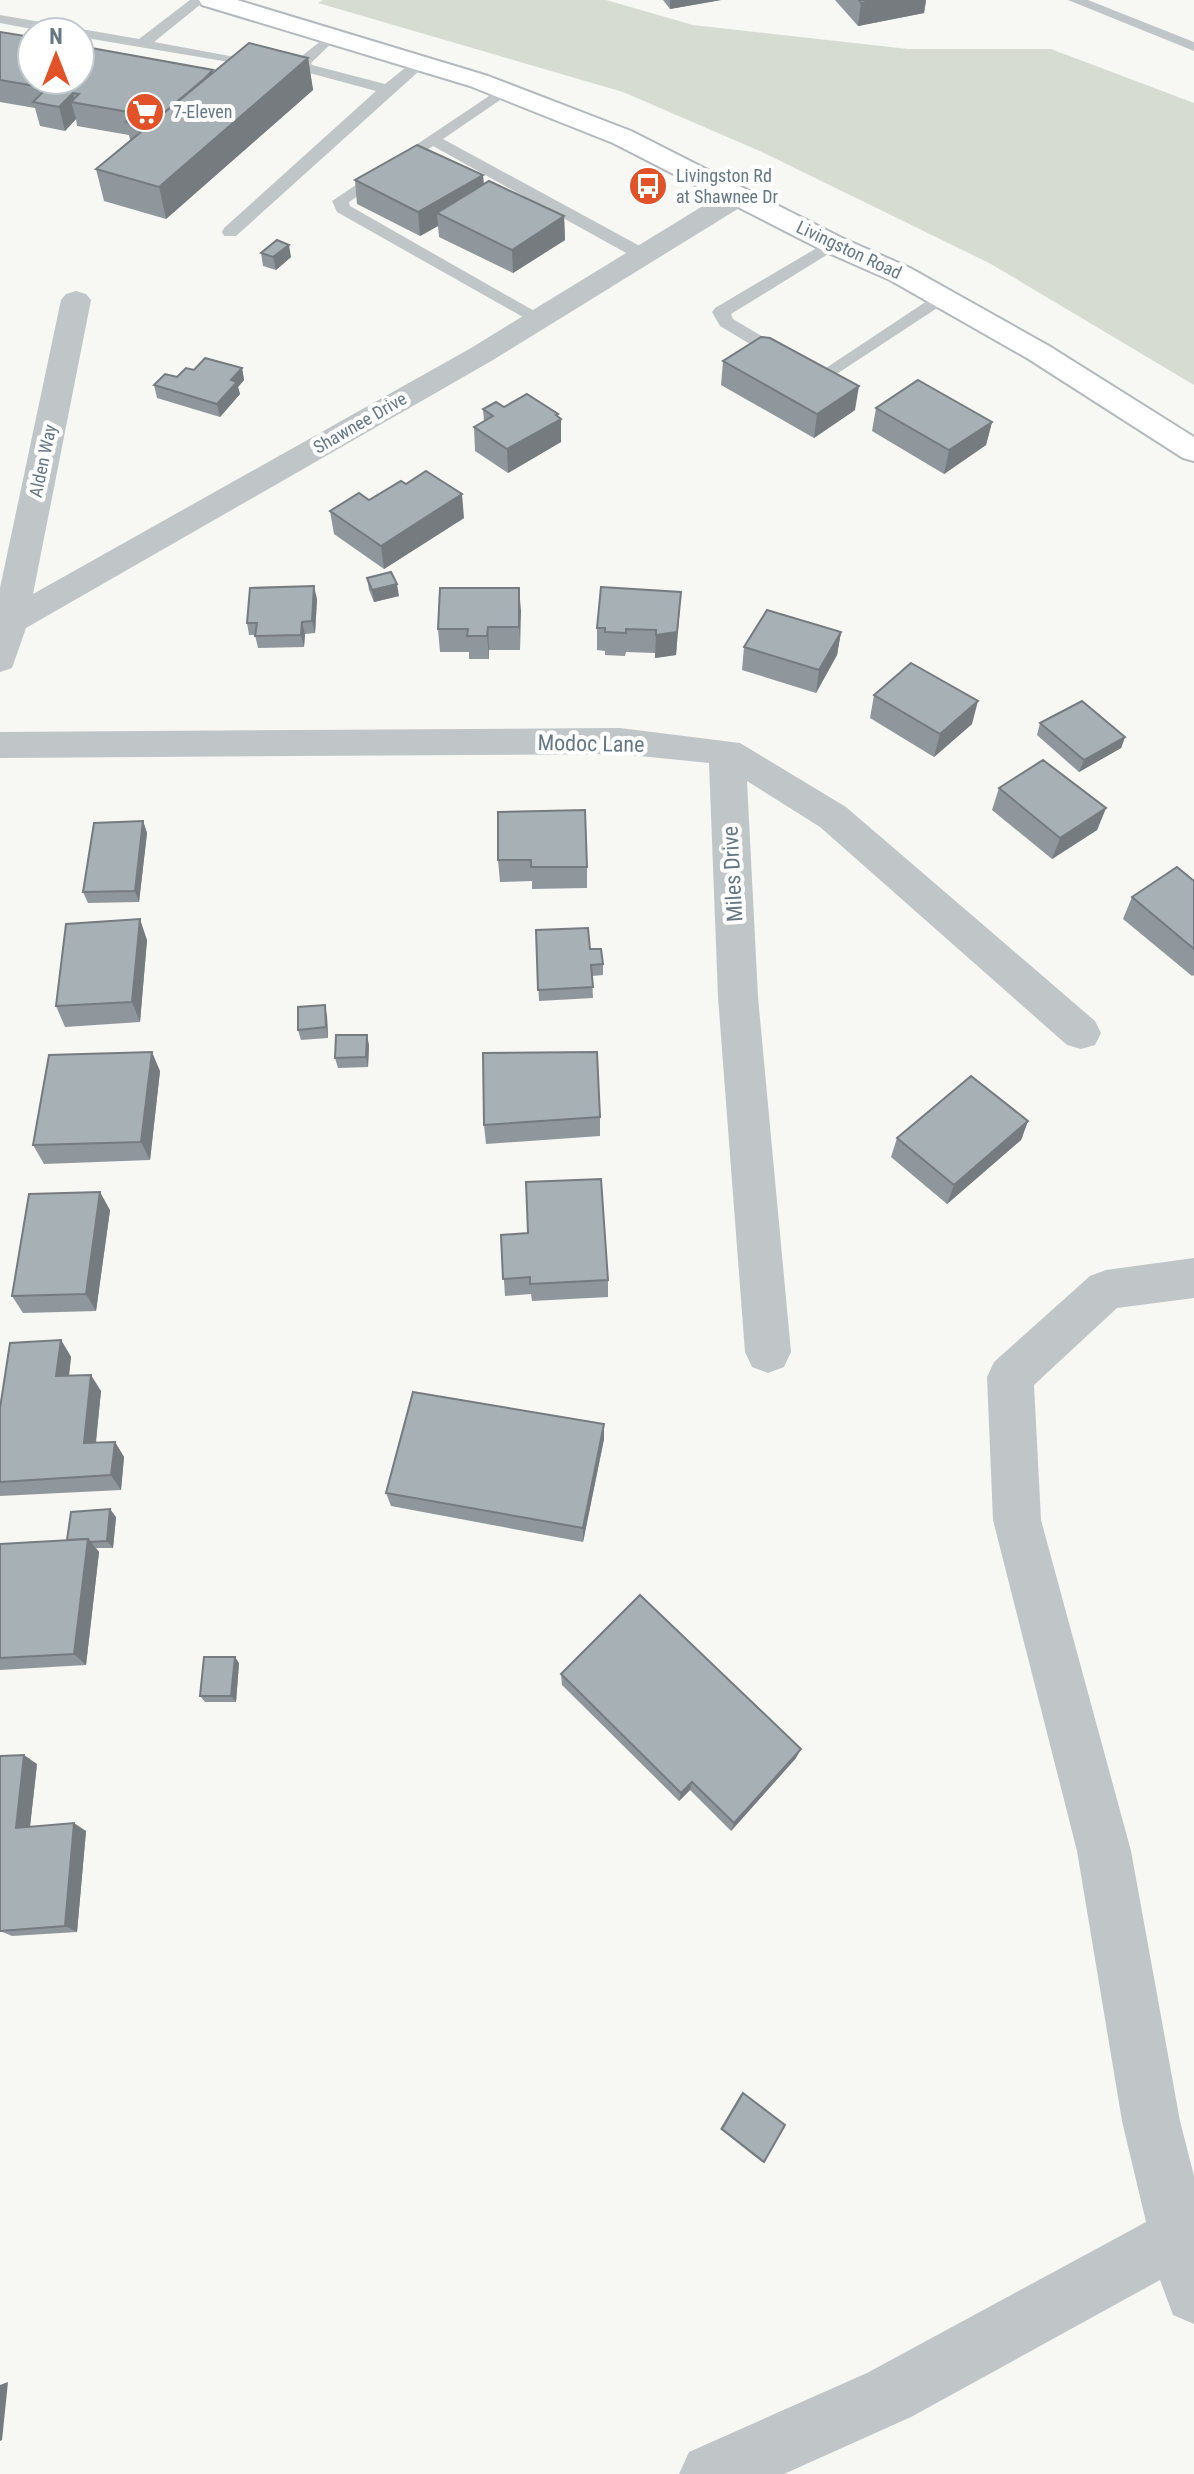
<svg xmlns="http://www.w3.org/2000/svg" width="1194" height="2474" viewBox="0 0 1194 2474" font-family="'Roboto Condensed',sans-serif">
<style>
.green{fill:#d7dcd3}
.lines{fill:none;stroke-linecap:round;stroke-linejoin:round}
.secondary-casing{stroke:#b3b9bd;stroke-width:4}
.lane{fill:#c0c5c8;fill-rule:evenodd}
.street{fill:#c0c5c8;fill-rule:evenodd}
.secondary{fill:#fff;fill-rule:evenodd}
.wall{fill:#90979c}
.shaded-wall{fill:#757b7f}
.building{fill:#a7b0b5;stroke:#757b7f;stroke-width:2}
.labels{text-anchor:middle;stroke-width:8;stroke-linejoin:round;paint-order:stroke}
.far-poi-label{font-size:18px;fill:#667885;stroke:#fff;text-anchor:start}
.far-street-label{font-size:18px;fill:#667885;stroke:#fff}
.street-label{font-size:22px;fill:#667885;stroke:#fff}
</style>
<rect width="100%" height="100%" fill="#f7f7f4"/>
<path class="green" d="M323,0H606L693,25L908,49H1051L1194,103V385L991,264L762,152L623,92L318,3Z"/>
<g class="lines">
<g class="secondary-casing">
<path id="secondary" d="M199,0H237L488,76L631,131L842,238L910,268L1049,346L1194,437V461L1183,458L1027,358L890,280L822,250L613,143L470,86L202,5Z"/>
</g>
<g class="lane">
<path d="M190,0H206L154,42L235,57V63L80,37V32H48L0,23V15L139,39Z"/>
<path d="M1068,0H1088L1194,42V51Z"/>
<path d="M332,32L339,36L311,63L312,65L385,84L415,60H425L428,63L236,236H224L222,232L224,228L376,91L302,71L295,62L298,59Z"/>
<path d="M504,86L512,91L509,94L443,139L649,251L651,255L649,259H637L433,146L349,202L350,206L543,316L546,320L537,325L337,212L332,201Z"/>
<path d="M832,239L838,240L840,244L838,248L731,314L733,319L813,367L826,368L936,295L942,294L951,299L829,379L803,376L720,326L712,312L715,308Z"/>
</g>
<g class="street">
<path d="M739,188L749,190L753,196L749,202L493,360L26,628L12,668L0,672V588L61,300L66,294L76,291L86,294L91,300L33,594L471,348L729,190Z"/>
<path d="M620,728L740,743L846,807L1095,1021L1101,1033L1095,1045L1081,1049L1067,1045L820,827L747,781L758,997L791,1352L784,1367L768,1373L752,1367L745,1352L718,997L709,763L620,754L0,758V732Z"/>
<path d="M1194,1258V1298L1117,1308L1034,1385L1041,1520L1131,1851L1180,2121L1194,2176V2324L1173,2315L1160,2280L911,2417L784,2474H679L689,2452L867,2373L1146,2222L1122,2121L1077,1851L993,1520L987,1377L994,1362L1090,1276L1106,1270Z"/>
</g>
<use href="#secondary" class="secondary"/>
</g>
<g class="wall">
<path d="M663,0H721L670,9Z"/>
<path d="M835,0H926L924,13L858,26Z"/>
<path d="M0,32L213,70L214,72L308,58L313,90L166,219L104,201L96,169L130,140L129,135L77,126L76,119L65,131L40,126L35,108L0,102Z"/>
<path d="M483,175L484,184L564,216L565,240L513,273L439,237L438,226L420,236L357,204L355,180Z"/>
<path d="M261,253L291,257L276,270L263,266Z"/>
<path d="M723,361L855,410L814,438L721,385Z"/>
<path d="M242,368L244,380L238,387L240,394L220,417L157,398L154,385L194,370Z"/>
<path d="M504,407L558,414V417L561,419V442L508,473L475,451L474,427L484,421L483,409Z"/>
<path d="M876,408L992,422L986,445L944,474L872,431Z"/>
<path d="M369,500L464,518L384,569L334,534L330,511Z"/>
<path d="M367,578L399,596L374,602L369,590Z"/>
<path d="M519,588L520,650H489V659H469V652H440L438,629Z"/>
<path d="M681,592L676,655L655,658V653L626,652L625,656L605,655V651L597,650V628Z"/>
<path d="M317,599L315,633L305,634L304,647L258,648L255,635H249L247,623Z"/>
<path d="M841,632L837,655L816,693L742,670L744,647Z"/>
<path d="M874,695L972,724L934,757L870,718Z"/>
<path d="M1040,723L1125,737L1121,748L1079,772L1037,735Z"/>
<path d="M999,788L1106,808L1097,830L1052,859L992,810Z"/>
<path d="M498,812L587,867V888L532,889V881L500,882L498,860Z"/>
<path d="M143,821L147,833L139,902L88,903L83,892Z"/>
<path d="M1194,881V975L1192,976L1123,919L1132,897Z"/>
<path d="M536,930L590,949L603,964V975L592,976L593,998L539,1001Z"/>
<path d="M147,940L140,1022L65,1027L56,1006Z"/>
<path d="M327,1016L328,1038L301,1040L298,1030Z"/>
<path d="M369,1045L368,1067L338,1068L335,1058Z"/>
<path d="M160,1071L150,1160L44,1164L33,1145Z"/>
<path d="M600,1117V1136L486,1144L484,1125Z"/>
<path d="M1028,1121L1021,1140L947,1204L891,1157L897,1138Z"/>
<path d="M110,1210L96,1311L23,1313L12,1296Z"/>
<path d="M501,1235L608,1280V1297L532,1301L531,1294L505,1296Z"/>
<path d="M61,1340L71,1357L69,1376L101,1391L96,1443L115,1442L124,1457L121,1490L0,1496V1408Z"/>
<path d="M604,1424V1439L583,1542L391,1506L386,1493Z"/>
<path d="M116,1517L113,1548H96L99,1552L86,1665L0,1670V1544L67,1540Z"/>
<path d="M239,1663L236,1702H205L200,1696Z"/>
<path d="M561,1674L796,1758L731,1831L690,1790L679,1801L562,1685Z"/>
<path d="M37,1764L30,1827L86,1831L77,1932L12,1936L0,1931Z"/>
<path d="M743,2093L764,2162H762L720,2129L741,2094Z"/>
</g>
<g class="shaded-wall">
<path d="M670,0H721L670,9Z"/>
<path d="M875,0H926L924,13L858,26L861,3Z"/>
<path d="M308,58L313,90L166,219L159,187Z"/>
<path d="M73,93L76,103L71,102L76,119L65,131L59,107Z"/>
<path d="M483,175L484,198L437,213L438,226L420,236L418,212Z"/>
<path d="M564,216L565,240L513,273L512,250Z"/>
<path d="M289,245L291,257L276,270L273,257Z"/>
<path d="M242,368L244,380L238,387L240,394L220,417L217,404L231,380Z"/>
<path d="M859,386L855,410L814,438L817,414Z"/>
<path d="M558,414V420L561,419V442L508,473L507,449Z"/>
<path d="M992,422L986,445L944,474L949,450Z"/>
<path d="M462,494L464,518L384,569L381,546Z"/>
<path d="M397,584L399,596L374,602L372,590Z"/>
<path d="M314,586L317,599L315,633L312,621Z"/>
<path d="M519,588L521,611L520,650L519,627Z"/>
<path d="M681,592L676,655L655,658L656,635Z"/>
<path d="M302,622L305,634L304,647L301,635Z"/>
<path d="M488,627L489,650V659L487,636Z"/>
<path d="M841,632L837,655L816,693L819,670Z"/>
<path d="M978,701L972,724L934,757L940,734Z"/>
<path d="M1125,737L1121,748L1079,772L1084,760Z"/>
<path d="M1106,808L1097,830L1052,859L1060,838Z"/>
<path d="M143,821L147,833L139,902L135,891Z"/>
<path d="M140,919L147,940L140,1022L132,1002Z"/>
<path d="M325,1005L327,1016L328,1038L326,1027Z"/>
<path d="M367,1035L369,1045L368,1067L366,1057Z"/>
<path d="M152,1052L160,1071L150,1160L141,1142Z"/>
<path d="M1028,1121L1021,1140L947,1204L954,1185Z"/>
<path d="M100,1192L110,1210L96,1311L86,1294Z"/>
<path d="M61,1340L71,1357L67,1392L56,1376Z"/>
<path d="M91,1375L101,1391L94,1458L84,1443Z"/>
<path d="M604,1424V1439L583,1542V1528Z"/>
<path d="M115,1442L124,1457L121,1490L111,1475Z"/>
<path d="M110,1509L116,1517L113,1548L107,1541Z"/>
<path d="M88,1539L99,1552L86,1665L74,1654Z"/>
<path d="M235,1657L239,1663L236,1702L231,1696Z"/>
<path d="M801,1749L796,1758L731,1831L734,1823Z"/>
<path d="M24,1755L37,1764L29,1835L16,1828Z"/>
<path d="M692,1782L690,1790L679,1801L681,1793Z"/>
<path d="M74,1823L86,1831L77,1932L65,1926Z"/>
<path d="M8,2382L2,2440L0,2441V2385Z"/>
</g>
<g class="building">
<path d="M859,0H875L861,3Z"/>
<path d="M0,32L32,37V80H80V46L213,70L204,79L148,126L126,122L134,113L71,102L79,94L73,93L59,107L33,102L47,88L0,80Z"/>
<path d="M249,43L308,58L159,187L96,169Z"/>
<path d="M417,145L483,175L418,212L355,180Z"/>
<path d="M489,181L564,216L512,250L437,213Z"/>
<path d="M277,240L289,245L273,257L261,253Z"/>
<path d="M761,337L770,338L859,386L817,414L723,361Z"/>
<path d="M205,358L242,368L231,380L237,382L217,404L154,385L165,374L177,377L186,368L194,370Z"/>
<path d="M918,380L992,422L949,450L876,408Z"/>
<path d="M527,394L558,414L556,415L561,419L507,449L474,427L493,416L483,409L496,402L504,407Z"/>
<path d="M426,471L462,494L381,546L330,511L359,493L369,500L401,481L406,484Z"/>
<path d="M391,572L397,584L372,590L367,578Z"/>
<path d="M314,586L312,621L302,622L301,635L255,636L257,623H247L250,588Z"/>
<path d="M601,587L681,592L677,632L656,635V630L626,629V633L605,632V628H597Z"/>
<path d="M440,588H519V627H488L487,636H467L468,629H438Z"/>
<path d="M767,610L841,632L819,670L744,647Z"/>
<path d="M911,663L978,701L940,734L874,695Z"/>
<path d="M1082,701L1125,737L1084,760L1040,723Z"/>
<path d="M1043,760L1106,808L1060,838L999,788Z"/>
<path d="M585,810L587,867H531V860H498V812Z"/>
<path d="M143,821L135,891L83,892L94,823Z"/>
<path d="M1177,867L1194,881V949L1132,897Z"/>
<path d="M140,919L132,1002L56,1006L66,924Z"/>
<path d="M588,928L590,949H601L603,964L591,965L593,987L538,990L536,930Z"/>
<path d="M325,1005L326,1027L298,1030V1007Z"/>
<path d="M336,1035H367L366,1057L335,1058Z"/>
<path d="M152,1052L141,1142L33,1145L49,1055Z"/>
<path d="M597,1052L600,1117L484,1125L483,1053Z"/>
<path d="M971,1076L1028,1121L954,1185L897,1138Z"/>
<path d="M601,1179L608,1280L530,1284V1277L503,1279L501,1235L528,1233L526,1182Z"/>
<path d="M100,1192L86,1294L12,1296L29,1194Z"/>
<path d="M61,1340L56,1376L91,1375L84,1443L115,1442L111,1475L0,1482V1408L10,1343Z"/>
<path d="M413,1392L604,1424L583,1528L386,1493Z"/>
<path d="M110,1509L107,1541L90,1542L88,1539L67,1540L71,1512Z"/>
<path d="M88,1539L74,1654L0,1658V1544Z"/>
<path d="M640,1595L801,1749L734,1823L692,1782L681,1793L561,1674Z"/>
<path d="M204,1657H235L231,1696H200Z"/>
<path d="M24,1755L16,1828L74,1823L65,1926L0,1931V1756Z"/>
<path d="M743,2093L785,2125L764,2162L722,2129Z"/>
</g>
<defs>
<g id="supermarket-disc" transform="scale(2)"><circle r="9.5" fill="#e25229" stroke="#fff"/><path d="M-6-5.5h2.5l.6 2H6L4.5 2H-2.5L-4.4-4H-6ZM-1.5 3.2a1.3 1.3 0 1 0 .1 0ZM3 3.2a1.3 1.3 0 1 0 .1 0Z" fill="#fff"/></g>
<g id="bus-disc" transform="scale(2)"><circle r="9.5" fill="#e25229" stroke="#fff"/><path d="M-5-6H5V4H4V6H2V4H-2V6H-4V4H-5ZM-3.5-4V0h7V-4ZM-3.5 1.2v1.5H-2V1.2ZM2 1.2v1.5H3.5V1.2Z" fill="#fff"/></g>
</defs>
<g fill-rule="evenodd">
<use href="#supermarket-disc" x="145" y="112"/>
<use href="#bus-disc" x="648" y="186"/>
</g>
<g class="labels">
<g class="far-poi-label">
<text x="173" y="118">7-Eleven</text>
<text x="676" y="182">Livingston Rd<tspan x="676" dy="21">at Shawnee Dr</tspan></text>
</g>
<g class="far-street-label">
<text transform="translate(849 250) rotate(25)" y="6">Livingston Road</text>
<text transform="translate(360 423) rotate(-30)" y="6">Shawnee Drive</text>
<text transform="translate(43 461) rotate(-78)" y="6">Alden Way</text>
</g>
<g class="street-label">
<text transform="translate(591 743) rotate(1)" y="8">Modoc Lane</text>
<text transform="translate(732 874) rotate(-93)" y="8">Miles Drive</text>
</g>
</g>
<g transform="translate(56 56)"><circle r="38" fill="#ffffff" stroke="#c2c9ce" stroke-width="2"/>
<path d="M0-6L14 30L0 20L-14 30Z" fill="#e25229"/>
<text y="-12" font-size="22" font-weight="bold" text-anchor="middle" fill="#667885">N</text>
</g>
</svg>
